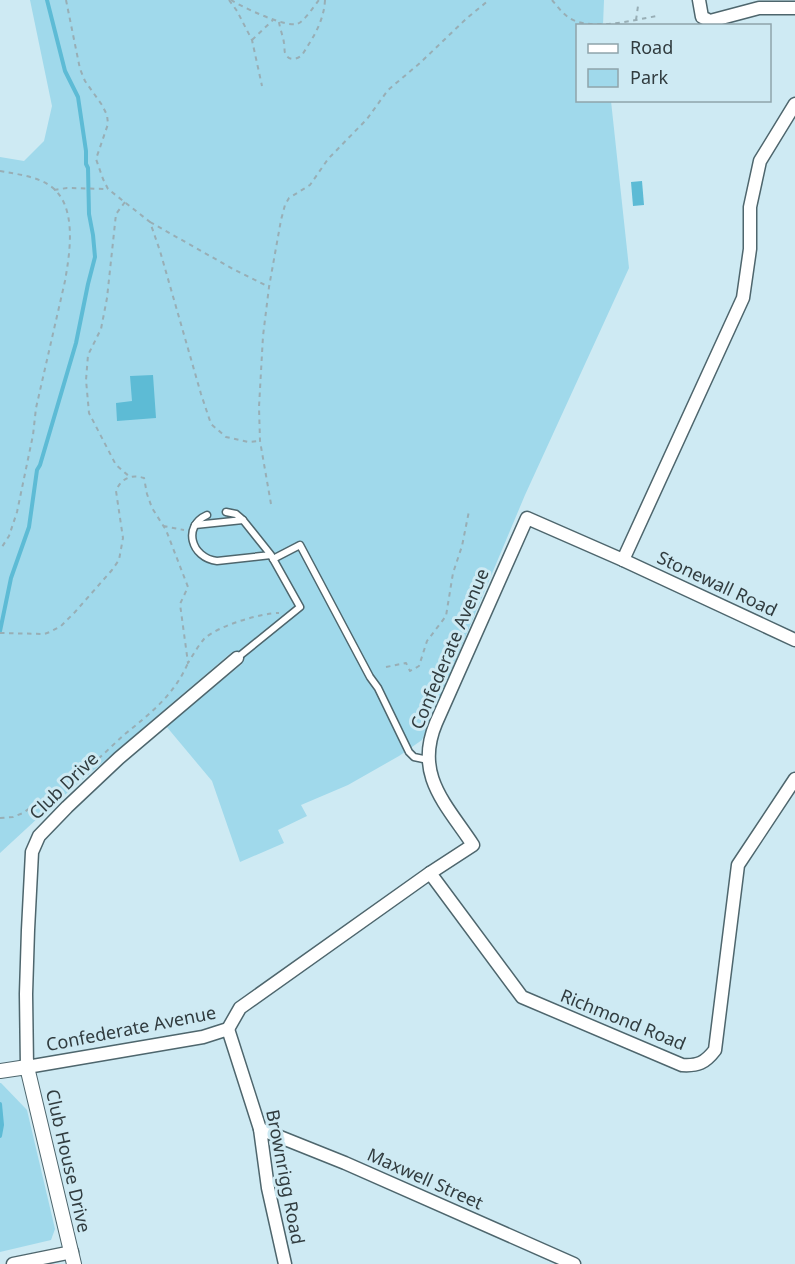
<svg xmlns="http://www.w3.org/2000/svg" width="795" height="1264" viewBox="0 0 795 1264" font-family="'Noto Sans',sans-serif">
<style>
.green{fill:#a0d9eb}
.water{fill:#5dbbd5}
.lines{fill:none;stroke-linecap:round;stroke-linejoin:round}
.stream{stroke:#5dbbd5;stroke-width:4}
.service-casing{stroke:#4e666d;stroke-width:9}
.minor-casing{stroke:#4e666d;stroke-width:15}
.tertiary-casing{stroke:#4e666d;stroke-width:16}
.path{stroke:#98aeb5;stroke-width:2;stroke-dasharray:4.5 4.5;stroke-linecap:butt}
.service{stroke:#fff;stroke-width:6}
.minor{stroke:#fff;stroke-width:12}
.tertiary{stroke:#fff;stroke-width:14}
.labels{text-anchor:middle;stroke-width:6;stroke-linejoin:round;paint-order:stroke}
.street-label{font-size:18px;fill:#313c3f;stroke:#ceeaf3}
</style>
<rect width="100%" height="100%" fill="#ceeaf3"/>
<g class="green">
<path d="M30,0H604L603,25L578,26V100L611,101L629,268L525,495L422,740L399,756L348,785L301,805L307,816L278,830L284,843L240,862L212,781L166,726L242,664L232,652L39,817L0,853V157L24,161L44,141L52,106Z"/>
<path d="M0,1083H1L27,1110L55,1229L51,1240L0,1252Z"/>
</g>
<g class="water">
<path d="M642,181L644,205L633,206L631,182Z"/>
<path d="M153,375L156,418L117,421L116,403L132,401L130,376Z"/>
</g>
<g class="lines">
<g class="stream">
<path d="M0,631L11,578L29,527L37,470L40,465L76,343L88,284L95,257L93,235L89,214L88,168L86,164V151L78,97L65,71L47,0"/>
<path d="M0,1104L2,1125L0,1136"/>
</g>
<g class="service-casing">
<g id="service">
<path d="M207,515C182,526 191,558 217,561L271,555L243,520L236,514L226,512"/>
<path d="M195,525L243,520"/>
<path d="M273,559L300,545L370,677L378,688L409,752L414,757L428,760"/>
<path d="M237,658L300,607L272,557"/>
</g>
</g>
<g class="minor-casing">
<g id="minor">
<path d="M699,0L702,17L710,21L759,8H795"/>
<path d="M623,560L743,298L750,249V207L760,161L795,104"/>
<path d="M237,658L119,758L67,807L39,836L32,852L28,930L26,994L27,1067L203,1037L228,1029L240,1008L430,873L473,845C446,804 414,775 436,723L527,518L623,560L795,640"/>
<path d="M430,873L522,997L682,1065C698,1066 705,1063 715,1050L738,865L795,779"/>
<path d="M228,1029L260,1129L268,1188L285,1264"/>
<path d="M260,1129L345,1163L574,1264"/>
<path d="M13,1264L72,1252"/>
</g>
</g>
<g class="tertiary-casing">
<path id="tertiary" d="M0,1071L27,1067L74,1264"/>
</g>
<g class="path">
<path d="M66,0L80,69L85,81L102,105L107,115L108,124L96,159L103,179L108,189L150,222L160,251L201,394L211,424L226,437L248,442L260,441"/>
<path d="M229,0L237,11L252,40L262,86"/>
<path d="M231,0C242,7 284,27 297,24C304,22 314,6 319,0"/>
<path d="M552,0C557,6 562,13 568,17C588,32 634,20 657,16"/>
<path d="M636,20L638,6"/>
<path d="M279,22C280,29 283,36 284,43C285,46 284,50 285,53C288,61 297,60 302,55C313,38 324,21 325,0"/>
<path d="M252,40L273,20"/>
<path d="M0,171C16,174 35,176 49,185C78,204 70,252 65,281L36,408L33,435L17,512L9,536L0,550"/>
<path d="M54,190L67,188L108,189"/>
<path d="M125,202L116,214L107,298L101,329L88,355L86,380L89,413L116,465L130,477"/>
<path d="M150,222L233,269L269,287"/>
<path d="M271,504L260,441L259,407L263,336L269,287L281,220L285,205L289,198L310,185L328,159L367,119L388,90L420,63L467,18L489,0"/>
<path d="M163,526L184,530"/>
<path d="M0,633L44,634L50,632L61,626L75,612L112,570L119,560L123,538L116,491C121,478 132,474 144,478L147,494L152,508L166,530L188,587L180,604L188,663C193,655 198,646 204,639C217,626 261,613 279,613"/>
<path d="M386,667L406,663L410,671L419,666L427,641L446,616L453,573L462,546L469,511"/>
<path d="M0,818L13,817L23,813C48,795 74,778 98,759C107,751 116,742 125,734C151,713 174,695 188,663"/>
</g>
<use href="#service" class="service"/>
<use href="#minor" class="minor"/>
<use href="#tertiary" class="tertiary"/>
</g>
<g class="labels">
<g class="street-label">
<text transform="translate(717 584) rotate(25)" y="6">Stonewall Road</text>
<text transform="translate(450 649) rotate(-67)" y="6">Confederate Avenue</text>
<text transform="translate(64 786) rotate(-44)" y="6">Club Drive</text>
<text transform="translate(623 1020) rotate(22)" y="6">Richmond Road</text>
<text transform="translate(131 1029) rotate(-11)" y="6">Confederate Avenue</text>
<text transform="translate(68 1161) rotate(77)" y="6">Club House Drive</text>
<text transform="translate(285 1177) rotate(79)" y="6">Brownrigg Road</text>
<text transform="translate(425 1179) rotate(24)" y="6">Maxwell Street</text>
</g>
</g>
<rect x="576" y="24" width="195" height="78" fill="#ceeaf3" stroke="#8fa4ab" stroke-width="1.5"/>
<rect x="588" y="44" width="30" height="9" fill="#ffffff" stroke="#8fa4ab" stroke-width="1.5"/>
<text x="630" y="54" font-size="18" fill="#313c3f">Road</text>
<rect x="588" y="69" width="30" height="18" fill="#a0d9eb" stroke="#8fa4ab" stroke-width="1.5"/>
<text x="630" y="84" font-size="18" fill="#313c3f">Park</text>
</svg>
